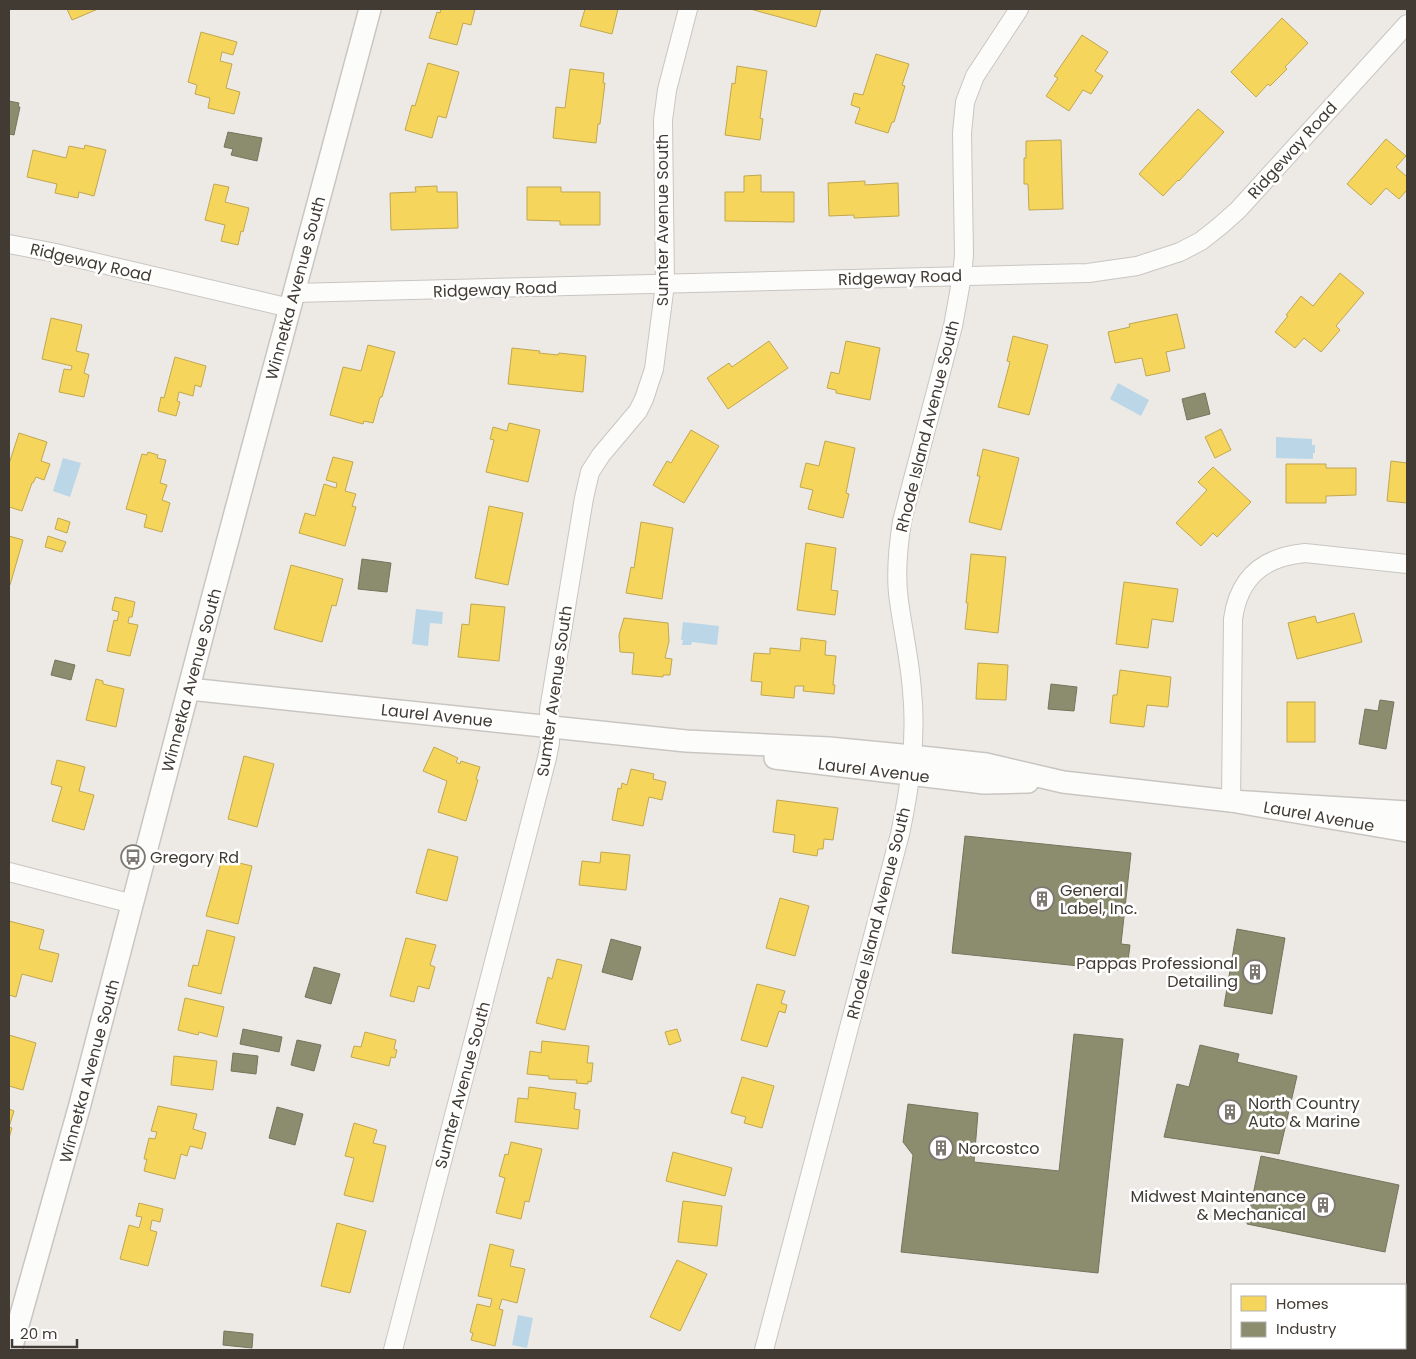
<svg xmlns="http://www.w3.org/2000/svg" width="1416" height="1359" viewBox="0 0 1416 1359" font-family="Poppins,sans-serif">
<style>
.water{fill:#bad6e7}
.homes{fill:#f6d55c;stroke:#c0a750}
.industry{fill:#8c8c6e;stroke:#76745d}
.lines{fill:none;stroke-linecap:round;stroke-linejoin:round}
.minor-casing{stroke:#c9c6c2;stroke-width:20}
.tertiary-casing{stroke:#c9c6c2;stroke-width:24}
.minor{stroke:#fcfcfb;stroke-width:18}
.tertiary{stroke:#fcfcfb;stroke-width:21}
.labels{text-anchor:middle;stroke-width:5;stroke-linejoin:round;paint-order:stroke}
.street-label{font-size:16px;fill:#413b34;stroke:#fff}
.poi-label{font-size:16px;fill:#413b34;stroke:#fff;text-anchor:start}
</style>
<rect width="100%" height="100%" fill="#edeae6"/>
<g class="water">
<path d="M1118,383L1149,400L1141,416L1110,399Z"/>
<path d="M1276,437L1312,439V445H1315V453H1313V459L1276,458Z"/>
<path d="M63,458L81,463L70,497L53,491Z"/>
<path d="M416,609L443,612L442,624L430,623L428,646L412,644Z"/>
<path d="M683,622L719,626L717,645L692,642L691,645H682L683,640H681Z"/>
<path d="M518,1315L533,1318L527,1348L512,1345Z"/>
</g>
<g class="homes">
<path d="M67,9H98L72,20Z"/>
<path d="M441,9H475L471,25L463,23L457,45L429,38L437,12L440,13Z"/>
<path d="M585,9H618L612,34L580,26Z"/>
<path d="M750,9H821L816,27Z"/>
<path d="M1282,18L1308,43L1285,67L1287,69L1270,86L1268,84L1256,97L1231,72Z"/>
<path d="M201,32L237,42L233,55L222,52L220,61L232,64L226,88L240,92L234,114L208,108L210,98L195,94L197,85L188,82Z"/>
<path d="M1082,35L1108,52L1095,71L1103,76L1091,94L1083,90L1069,111L1046,96L1058,78L1054,76Z"/>
<path d="M876,54L909,64L902,85L905,86L894,122H892L888,133L855,123L860,108L851,105L854,93L863,95Z"/>
<path d="M428,63L459,72L446,118L438,116L432,138L405,130L412,105L415,106Z"/>
<path d="M737,66L767,71L760,118L763,119L760,140L725,135L732,83L735,84Z"/>
<path d="M570,69L604,73L603,83H605L600,124H598L596,143L553,138L556,107L565,108Z"/>
<path d="M1198,109L1224,132L1179,181L1178,180L1163,196L1139,174Z"/>
<path d="M1386,139L1406,156L1396,167L1407,177V190L1399,199L1386,188L1371,205L1347,184Z"/>
<path d="M1061,140L1063,209L1029,210L1028,184H1024V158H1026V141Z"/>
<path d="M85,145L106,150L94,196L79,192L78,198L55,193L57,184L27,177L33,150L66,158L69,146L84,149Z"/>
<path d="M761,175V192H794V222L725,221V192H744V176Z"/>
<path d="M865,181V185L898,183L899,216L854,218V215L829,216L828,183Z"/>
<path d="M214,184L229,187L225,202L249,208L243,232L241,231L238,245L221,241L225,225L205,220Z"/>
<path d="M437,186V192H457L458,228L391,230L390,193L416,192L415,187Z"/>
<path d="M527,187H561V192H600V225H560V221L527,220Z"/>
<path d="M1340,273L1364,293L1336,326L1340,330L1321,352L1304,338L1295,348L1275,332L1288,316L1286,315L1301,296L1313,306Z"/>
<path d="M1177,314L1185,348L1166,352L1170,371L1146,376L1142,358L1115,363L1108,332L1130,327L1129,324Z"/>
<path d="M51,318L82,325L76,351L89,354L84,373L89,375L84,397L59,392L64,369L71,370L72,366L42,359Z"/>
<path d="M1013,336L1048,345L1029,415L998,407L1010,362L1007,361Z"/>
<path d="M769,341L788,368L728,409L707,378L729,363L732,367Z"/>
<path d="M846,341L880,348L870,400L836,393V390L827,388L831,372L839,374Z"/>
<path d="M368,345L395,352L382,397H380L373,423L364,421L363,424L330,415L343,367L361,371Z"/>
<path d="M512,348L540,351L539,353L558,355L559,353L586,356L583,392L508,384Z"/>
<path d="M175,357L206,366L201,387L195,385L193,396L179,392L177,401L180,402L176,416L158,411L161,397L164,398Z"/>
<path d="M509,423L540,430L528,482L486,472L494,440L490,439L493,427L507,431Z"/>
<path d="M1221,429L1231,450L1215,458L1205,437Z"/>
<path d="M691,430L719,446L684,503L653,485L667,461L671,463Z"/>
<path d="M19,433L47,442L41,461L50,464L44,480L36,477L33,483H32L22,511L9,507V464Z"/>
<path d="M825,441L855,448L846,493L849,494L843,518L808,509L813,490L800,487L806,463L819,466Z"/>
<path d="M983,449L1019,458L1001,530L969,522L980,476H977Z"/>
<path d="M148,452L158,455L157,458L166,460L160,483L167,485L162,500L170,503L162,532L144,527L147,515L126,509L142,454L147,455Z"/>
<path d="M333,457L353,462L345,491L356,494L352,506L356,507L345,546L299,533L305,513L315,516L324,484L336,488L337,483L326,480Z"/>
<path d="M1391,461L1407,463V503L1387,501Z"/>
<path d="M1286,464H1326V468H1356V495L1326,496V503H1286Z"/>
<path d="M1213,467L1251,502L1217,537L1213,533L1201,546L1176,523L1207,490L1198,482Z"/>
<path d="M489,506L523,513L508,585L475,578Z"/>
<path d="M58,518L70,522L67,533L55,529Z"/>
<path d="M641,522L673,528L662,599L626,593L631,567L634,568Z"/>
<path d="M9,536L23,540L10,585H9Z"/>
<path d="M48,536L66,542L62,552L45,547Z"/>
<path d="M806,543L836,548L831,590L838,591L835,615L797,610Z"/>
<path d="M971,554L1006,557L998,633L965,629L968,603H966Z"/>
<path d="M291,565L343,579L336,606L332,605L322,642L274,629Z"/>
<path d="M1124,582L1178,589L1173,622L1152,619L1148,648L1116,644Z"/>
<path d="M115,597L135,602L132,617H129L128,623L138,625L130,656L107,651L114,620L117,621L119,612L112,610Z"/>
<path d="M471,604L505,607L499,661L458,657L462,624L469,625Z"/>
<path d="M1354,613L1362,642L1297,659L1288,623L1315,616L1317,623Z"/>
<path d="M624,618L668,623L669,641L665,658L672,659L670,675H663V677L632,674L634,653L620,652L619,635Z"/>
<path d="M801,638L826,641L825,655L836,656L833,685H835L834,694L803,691L804,686H795L794,698L761,695L762,682L751,681L754,653L770,654V648L800,651Z"/>
<path d="M978,663L1008,665L1006,700L976,699Z"/>
<path d="M1120,670L1171,677L1168,707L1147,705L1144,727L1110,723L1113,695H1117Z"/>
<path d="M96,679L103,681V684L124,689L116,727L86,720Z"/>
<rect x="1287" y="702" width="28" height="40"/>
<path d="M434,747L458,758L456,762L460,764L461,761L480,767L476,779L478,780L466,821L438,812L447,781L423,771Z"/>
<path d="M244,756L274,764L257,827L228,819Z"/>
<path d="M57,760L85,767L79,791L94,795L84,830L52,821L62,787L51,784Z"/>
<path d="M631,769L654,774L653,779L666,782L662,800L649,797L643,826L612,820L618,788L621,789L622,783L627,785Z"/>
<path d="M777,800L838,808L833,840L824,839L823,849H818L817,856L793,852L795,835L773,832Z"/>
<path d="M428,849L458,857L447,901L416,893Z"/>
<path d="M601,852L630,855L626,890L579,885L582,861L600,863Z"/>
<path d="M222,859L252,866L238,924L206,916Z"/>
<path d="M780,898L809,906L795,956L766,948Z"/>
<path d="M9,921L44,930L39,949L59,954L52,982L22,974L16,997L9,995Z"/>
<path d="M207,930L235,937L221,994L188,986L193,965L198,966Z"/>
<path d="M406,938L436,945L430,965L435,967L429,989L418,986L414,1002L390,996Z"/>
<path d="M557,959L582,965L565,1030L536,1023L548,977L552,979Z"/>
<path d="M757,984L785,991L781,1003L787,1005L785,1013L779,1011L767,1047L741,1040Z"/>
<path d="M185,998L224,1007L217,1037L199,1032L198,1035L178,1030Z"/>
<path d="M677,1029L681,1041L669,1045L665,1032Z"/>
<path d="M365,1032L396,1040L394,1049L397,1050L395,1058L391,1057L389,1066L351,1057L354,1046L361,1047Z"/>
<path d="M9,1035L36,1043L23,1090L9,1086Z"/>
<path d="M542,1041L589,1046L587,1063H593L591,1082L588,1081V1084L576,1083L577,1080L549,1079V1076L527,1074L530,1051L541,1053Z"/>
<path d="M174,1056L217,1061L213,1090L171,1085Z"/>
<path d="M742,1077L774,1086L762,1128L744,1123L746,1117L731,1113Z"/>
<path d="M529,1087L576,1093L574,1109L580,1110L578,1129L515,1122L518,1098L528,1099Z"/>
<path d="M158,1106L197,1114L193,1129L206,1133L202,1149L190,1146L187,1156L181,1154L175,1179L144,1171L147,1159H144L149,1138L155,1139L157,1132L151,1131Z"/>
<path d="M9,1109L14,1111L9,1127L12,1128L9,1138Z"/>
<path d="M354,1123L377,1130L373,1143L386,1146L373,1202L344,1195L354,1158L345,1156Z"/>
<path d="M511,1142L542,1149L529,1202L525,1201L521,1219L496,1213L505,1178L499,1176L505,1154L508,1155Z"/>
<path d="M673,1152L732,1168L725,1196L666,1181Z"/>
<path d="M683,1201L722,1206L717,1246L678,1242Z"/>
<path d="M139,1203L163,1209L160,1222L152,1220L150,1230L157,1232L148,1266L120,1259L129,1225L139,1228L142,1217L136,1216Z"/>
<path d="M337,1223L366,1231L350,1293L321,1286Z"/>
<path d="M490,1244L514,1250L510,1266L525,1269L517,1303L502,1299L499,1309L503,1310L495,1346L471,1340L473,1333L470,1332L477,1304L490,1307L492,1299L478,1296Z"/>
<path d="M677,1260L707,1274L680,1331L650,1317Z"/>
</g>
<g class="industry">
<path d="M9,101L19,103L18,107H20L14,135L9,134Z"/>
<path d="M228,132L262,138L257,161L231,155L233,149L224,147Z"/>
<path d="M1205,393L1210,414L1187,420L1182,399Z"/>
<path d="M362,559L391,563L387,592L358,589Z"/>
<path d="M55,660L75,665L71,680L51,675Z"/>
<path d="M1051,684L1077,687L1074,711L1048,709Z"/>
<path d="M1380,700L1394,702L1386,749L1359,744L1365,709L1378,711Z"/>
<path d="M965,836L1131,853L1121,944L1130,945L1128,961L1119,960L1118,970L952,953Z"/>
<path d="M1237,929L1285,938L1272,1014L1224,1006Z"/>
<path d="M611,939L641,947L632,980L602,972Z"/>
<path d="M314,967L340,974L331,1004L305,997Z"/>
<path d="M243,1029L282,1037L279,1052L240,1044Z"/>
<path d="M1074,1034L1123,1039L1098,1273L901,1252L913,1155L903,1142L908,1104L978,1113L974,1162L1059,1171Z"/>
<path d="M297,1040L321,1045L314,1071L291,1065Z"/>
<path d="M1200,1045L1239,1054L1237,1062L1297,1076L1279,1154L1164,1137L1177,1084L1189,1087Z"/>
<path d="M233,1053L258,1056L256,1074L231,1071Z"/>
<path d="M277,1107L303,1114L295,1145L269,1138Z"/>
<path d="M1261,1156L1399,1185L1385,1252L1247,1224Z"/>
<path d="M224,1331L253,1334L252,1348L223,1345Z"/>
</g>
<g class="lines">
<g class="minor-casing">
<g id="minor">
<path d="M9,244L51,252L290,308"/>
<path d="M294,293L1088,273L1137,266L1180,252L1201,241L1220,226L1238,210L1407,24"/>
<path d="M1231,801L1233,619C1239,577 1263,557 1305,553L1407,564"/>
<path d="M9,872L133,904"/>
<path d="M393,1350L547,758L550,743L549,710L584,498L590,472L601,455L638,411L644,399L654,369L665,284L663,120L667,90L688,9"/>
<path d="M764,1350L900,834C910,788 917,739 912,691C910,661 903,631 899,601C895,575 898,547 902,521L953,326L962,276L964,255L962,133L965,102L975,76L1019,9"/>
</g>
</g>
<g class="tertiary-casing">
<g id="tertiary">
<path d="M189,689L686,741L829,748L912,756L986,764L1063,782L1231,801"/>
<path d="M775,758L984,783L1028,782"/>
<path d="M1407,812L1231,801L1407,831"/>
<path d="M11,1350L79,1108L212,599L370,9"/>
</g>
</g>
<use href="#minor" class="minor"/>
<use href="#tertiary" class="tertiary"/>
</g>
<defs>
<g id="bus-ring" transform="scale(1.25)"><circle r="9.5" fill="#fff" stroke="#7d7872" stroke-width="1.5"/><path d="M-5-6H5V4H4V6H2V4H-2V6H-4V4H-5ZM-3.5-4V0h7V-4ZM-3.5 1.2v1.5H-2V1.2ZM2 1.2v1.5H3.5V1.2Z" fill="#7d7872"/></g>
<g id="building-ring" transform="scale(1.25)"><circle r="9.5" fill="#fff" stroke="#7d7872" stroke-width="1.5"/><path d="M-4-6H4V6H1V3H-1V6H-4ZM-2.5-4.3h1.7v1.8h-1.7ZM.8-4.3h1.7v1.8H.8ZM-2.5-1h1.7V.8h-1.7ZM.8-1h1.7V.8H.8Z" fill="#7d7872"/></g>
</defs>
<g fill-rule="evenodd">
<use href="#bus-ring" x="133" y="857"/>
<use href="#building-ring" x="1042" y="899"/>
<use href="#building-ring" x="1255" y="972"/>
<use href="#building-ring" x="1230" y="1112"/>
<use href="#building-ring" x="941" y="1148"/>
<use href="#building-ring" x="1323" y="1205"/>
</g>
<g class="labels">
<g class="street-label">
<text transform="translate(1292 150) rotate(-48)" y="6">Ridgeway Road</text>
<text transform="translate(662 220) rotate(-90)" y="6">Sumter Avenue South</text>
<text transform="translate(91 262) rotate(13)" y="6">Ridgeway Road</text>
<text transform="translate(900 277) rotate(-2)" y="6">Ridgeway Road</text>
<text transform="translate(295 288) rotate(-75)" y="6">Winnetka Avenue South</text>
<text transform="translate(495 289) rotate(-2)" y="6">Ridgeway Road</text>
<text transform="translate(927 426) rotate(-76)" y="6">Rhode Island Avenue South</text>
<text transform="translate(191 680) rotate(-75)" y="6">Winnetka Avenue South</text>
<text transform="translate(554 691) rotate(-82)" y="6">Sumter Avenue South</text>
<text transform="translate(437 715) rotate(6)" y="6">Laurel Avenue</text>
<text transform="translate(874 770) rotate(7)" y="6">Laurel Avenue</text>
<text transform="translate(1319 816) rotate(10)" y="6">Laurel Avenue</text>
<text transform="translate(878 913) rotate(-76)" y="6">Rhode Island Avenue South</text>
<text transform="translate(89 1071) rotate(-75)" y="6">Winnetka Avenue South</text>
<text transform="translate(462 1085) rotate(-75)" y="6">Sumter Avenue South</text>
</g>
<g class="poi-label">
<text x="150" y="863">Gregory Rd</text>
<text x="1060" y="896">General<tspan x="1060" dy="18">Label, Inc.</tspan></text>
<text x="1238" y="969" text-anchor="end">Pappas Professional<tspan x="1238" dy="18">Detailing</tspan></text>
<text x="1248" y="1109">North Country<tspan x="1248" dy="18">Auto &amp; Marine</tspan></text>
<text x="958" y="1154">Norcostco</text>
<text x="1306" y="1202" text-anchor="end">Midwest Maintenance<tspan x="1306" dy="18">&amp; Mechanical</tspan></text>
</g>
</g>
<rect width="1416" height="1359" fill="none" stroke="#413b34" stroke-width="20"/>
<rect x="1231" y="1284" width="175" height="65" fill="#ffffff" stroke="#b3b1ae"/>
<rect x="1241" y="1296" width="25" height="15" fill="#f6d55c" stroke="#b3b1ae"/>
<text x="1276" y="1309" font-size="15" fill="#413b34">Homes</text>
<rect x="1241" y="1322" width="25" height="15" fill="#8c8c6e" stroke="#b3b1ae"/>
<text x="1276" y="1334" font-size="15" fill="#413b34">Industry</text>
<path d="M12 1339v8h65v-8" fill="none" stroke="#413b34" stroke-width="2.5"/>
<text x="20" y="1339" font-size="15" fill="#413b34" stroke="#ffffff" stroke-width="4" paint-order="stroke">20 m</text>
</svg>
